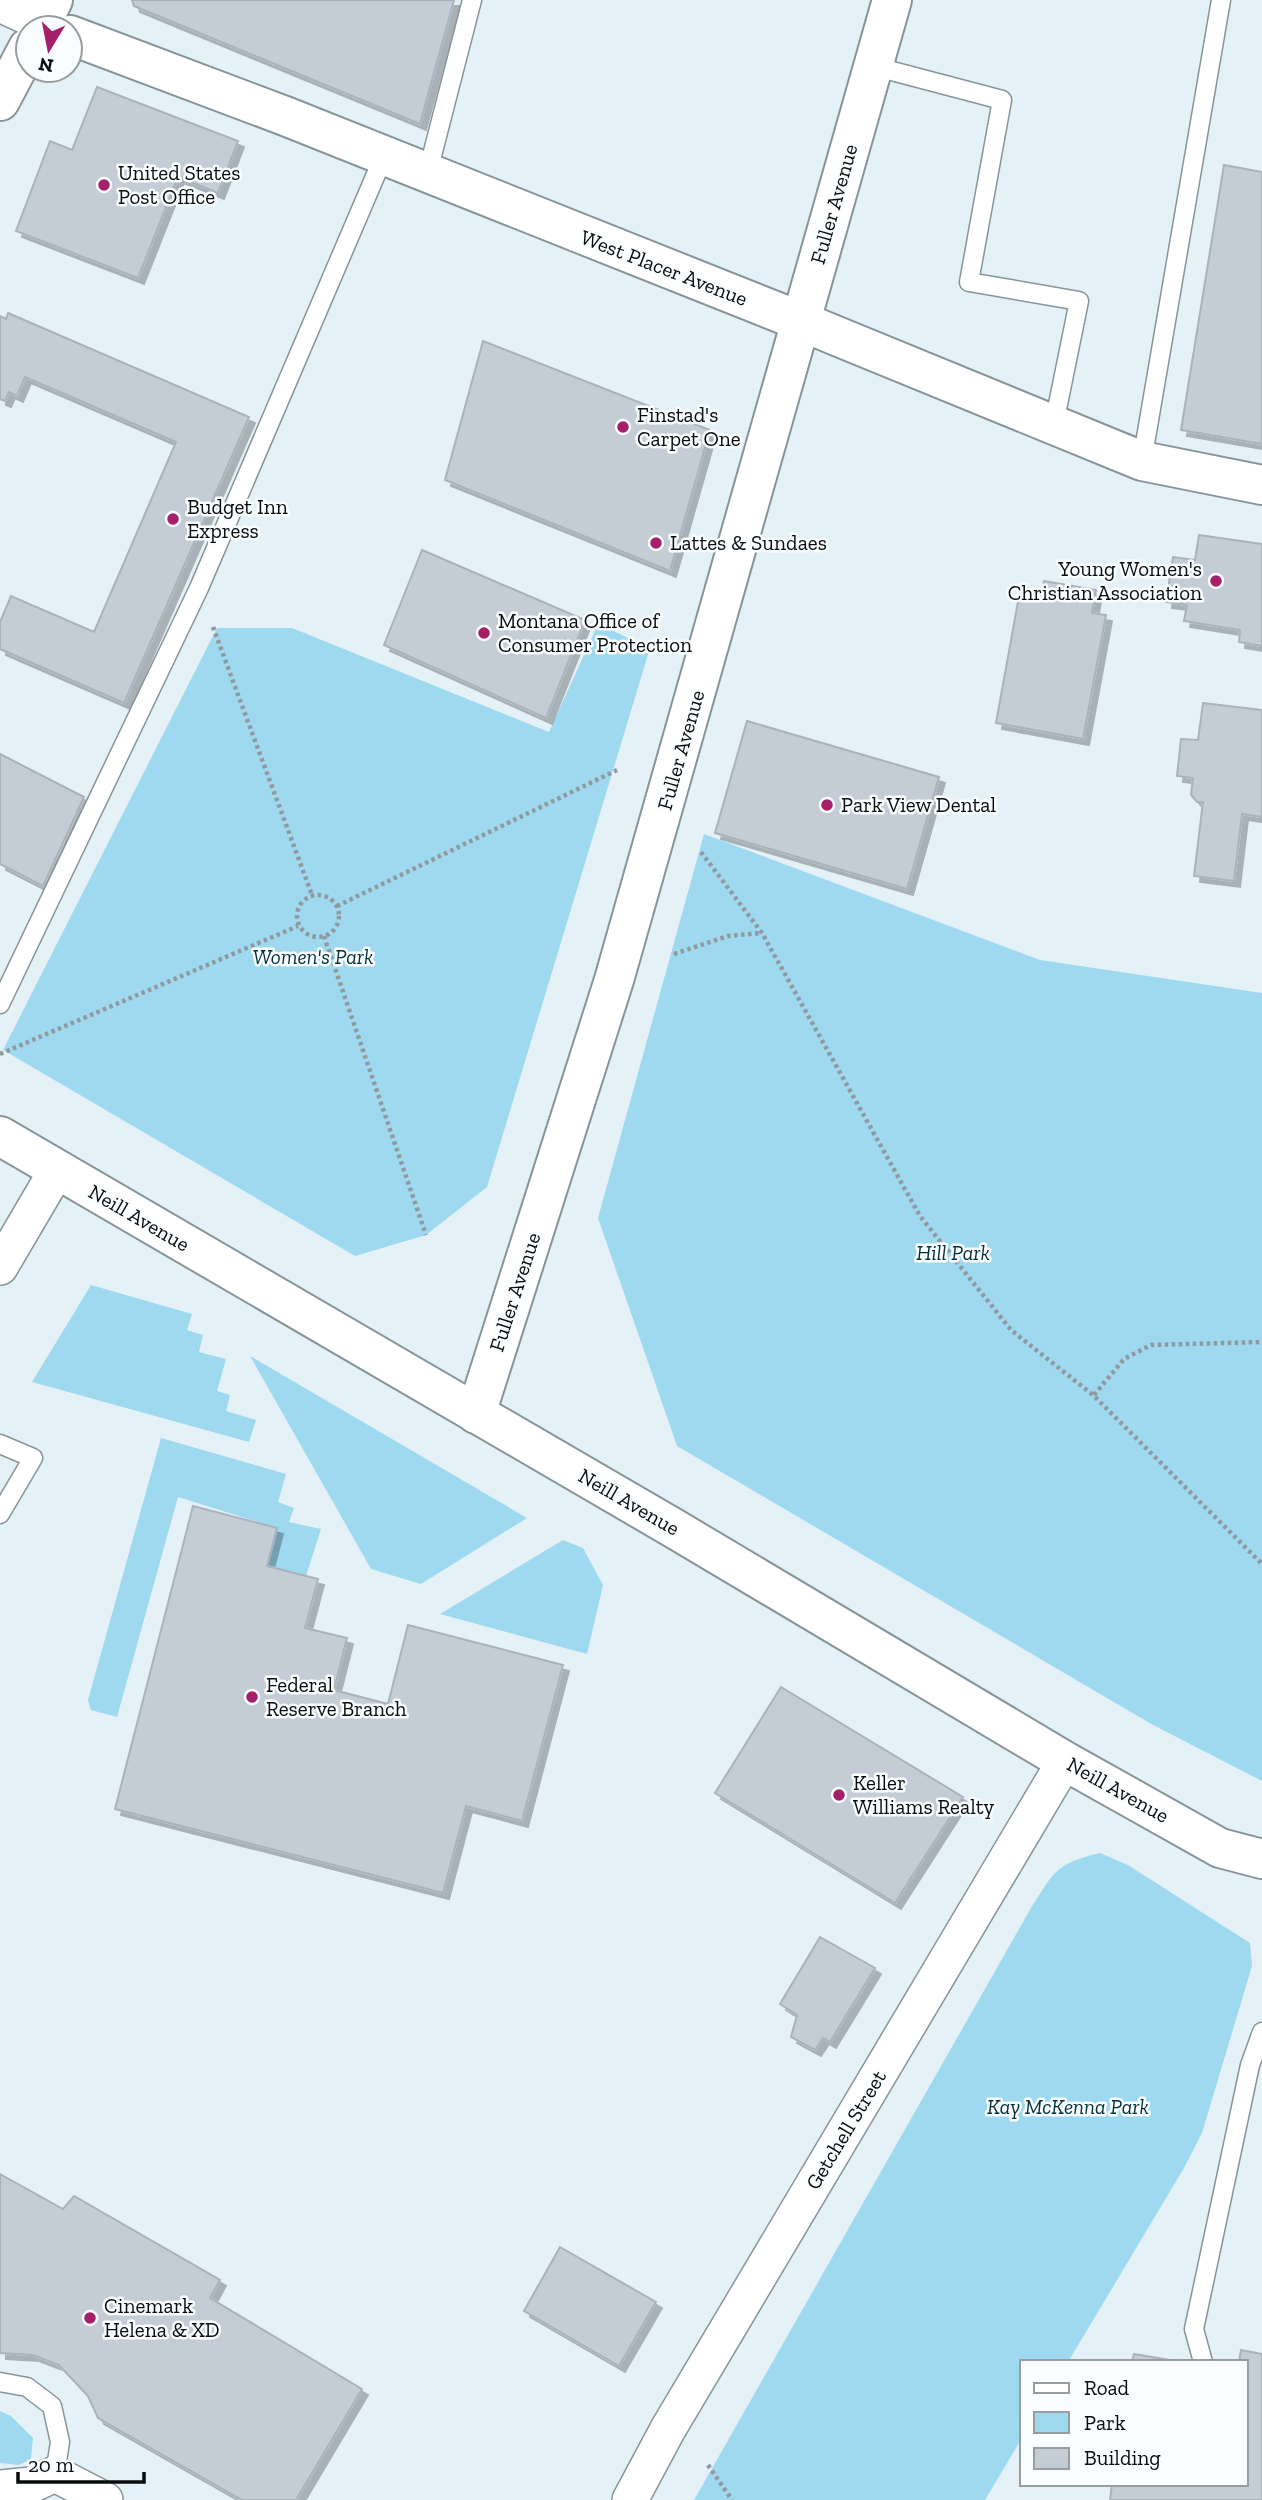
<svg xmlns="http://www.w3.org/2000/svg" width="1262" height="2500" viewBox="0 0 1262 2500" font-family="'Zilla Slab',serif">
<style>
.green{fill:#9fd9f0}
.building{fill:#c4ccd6;stroke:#aab2bc;stroke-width:2;filter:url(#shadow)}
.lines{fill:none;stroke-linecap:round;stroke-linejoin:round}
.service-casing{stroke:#879499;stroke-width:21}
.minor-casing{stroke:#879499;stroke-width:38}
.tertiary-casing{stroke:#879499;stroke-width:42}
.secondary-casing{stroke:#879499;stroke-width:42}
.path{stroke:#909a9e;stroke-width:4.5;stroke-dasharray:3.5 3.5;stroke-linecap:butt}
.service{stroke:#fff;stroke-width:18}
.minor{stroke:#fff;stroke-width:35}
.tertiary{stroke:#fff;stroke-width:38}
.secondary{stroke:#fff;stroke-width:38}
.poi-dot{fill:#a51f6b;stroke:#fafdfe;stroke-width:2.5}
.labels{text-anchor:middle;stroke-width:5;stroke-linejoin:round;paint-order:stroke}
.poi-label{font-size:21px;fill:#080c0e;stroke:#fafdfe;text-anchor:start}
.street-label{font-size:21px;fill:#080c0e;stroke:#fafdfe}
.park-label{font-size:21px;font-style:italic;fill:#032f3d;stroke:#fafdfe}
</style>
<defs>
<filter id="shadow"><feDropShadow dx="6" dy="6" stdDeviation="0" flood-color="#0004"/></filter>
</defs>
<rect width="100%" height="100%" fill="#e4f2f8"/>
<g class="green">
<path d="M598,624L650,648L487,1187L426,1235L355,1256L3,1050L217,628H292L549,732Z"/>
<path d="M704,834L1040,960L1262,993V1781L1153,1725L677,1446L598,1218Z"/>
<path d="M91,1285L192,1314L187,1330L203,1335L199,1352L226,1359L217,1391L230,1395L226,1411L256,1420L249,1442L32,1382Z"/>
<path d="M250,1356L527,1518L421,1584L371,1569Z"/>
<path d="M161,1438L286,1474L278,1502L294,1508L289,1522L321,1529L306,1576L267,1566L277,1528L178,1497L117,1717L91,1710L88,1700Z"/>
<path d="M563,1540L583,1548L603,1585L587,1654L440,1614Z"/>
<path d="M1100,1853L1128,1865L1250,1943L1252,1966L1202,2133L1184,2168L1068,2362H1022V2438L985,2500H694L1031,1908C1055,1871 1055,1864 1100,1853Z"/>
<path d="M0,2411L11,2416L33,2438L31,2459L19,2465L0,2463Z"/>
</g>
<g class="building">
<path d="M132,0H454L420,124L134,6Z"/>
<path d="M97,87L238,141L218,193L178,177L138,278L16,231L50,141L72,150Z"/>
<path d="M1224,165L1262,172V444L1181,430Z"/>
<path d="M8,313L249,417L124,703L0,649V622L11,596L94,632L176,442L25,377L17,396L9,392L5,401L0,399V316L6,319Z"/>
<path d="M483,341L710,430L670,571L445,480Z"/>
<path d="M1199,535L1262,544V646L1239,642L1240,630L1184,621L1187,605L1166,602L1173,557L1195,560Z"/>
<path d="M422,550L585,620L546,718L384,645Z"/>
<path d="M1044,581L1096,590L1092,613L1106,615L1083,739L996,723L1019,596L1041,600Z"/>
<path d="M1203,703L1262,710V817L1242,814L1234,881L1194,876L1203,802H1197L1191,795L1193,778L1177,776L1181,739L1198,740Z"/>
<path d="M747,721L939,777L907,889L715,833Z"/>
<path d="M0,754L84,797L43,886L0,864Z"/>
<path d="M193,1506L277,1528L267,1566L318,1579L305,1628L347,1638L334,1690L388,1704L408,1625L563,1665L522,1821L466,1806L443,1893L115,1809Z"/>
<path d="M781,1687L963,1797L895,1903L715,1793Z"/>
<path d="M820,1937L875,1968L830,2042L823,2038L815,2050L791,2037L797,2015L780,2004Z"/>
<path d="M0,2174L63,2209L74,2196L220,2280L210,2298L362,2389L296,2500H242L98,2418L88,2396L59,2365L33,2355L0,2353Z"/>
<path d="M560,2247L656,2302L619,2366L524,2311Z"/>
<path d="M1241,2350L1262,2354V2500H1110L1112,2484H1246V2362H1239Z"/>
<path d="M1134,2354L1182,2362H1132Z"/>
</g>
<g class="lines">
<g class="service-casing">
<g id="service">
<path d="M873,66L1002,100L969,282L1079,301L1054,424"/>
<path d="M427,175L472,0"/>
<path d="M1142,461L1221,0"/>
<path d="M0,1004L199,588L383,158"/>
<path d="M0,1444L33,1458L0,1514"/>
<path d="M1203,2362L1194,2329L1250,2065L1262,2032"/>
<path d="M0,2382L27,2387L52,2406L60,2442L55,2474"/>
</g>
</g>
<g class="minor-casing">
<g id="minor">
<path d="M0,4L41,23"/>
<path d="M0,1267L57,1170"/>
<path d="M0,2488L31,2485L55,2474L105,2500"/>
<path d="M630,2500L668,2429L1065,1761"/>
</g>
</g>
<g class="tertiary-casing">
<g id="tertiary">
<path d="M39,28L53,0"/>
<path d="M70,35L285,116L800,321L1142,461L1262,485"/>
<path d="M0,101L28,48"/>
<path d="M476,1414L614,980L892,0"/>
</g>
</g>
<g class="secondary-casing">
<path id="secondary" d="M0,1136L675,1529L1065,1761L1220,1848L1262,1859"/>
</g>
<g class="path">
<path d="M213,627L312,895"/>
<path d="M701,852L762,933L920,1216L1011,1330L1093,1395L1262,1564"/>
<circle cx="318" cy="916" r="21"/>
<path d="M337,906L617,770"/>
<path d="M324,936L426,1235"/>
<path d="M674,954L728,936L761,933"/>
<path d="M0,1054L298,926"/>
<path d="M1094,1395L1124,1359L1151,1345L1262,1342"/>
<path d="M708,2465L732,2500"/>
</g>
<use href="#service" class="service"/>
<use href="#minor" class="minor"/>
<use href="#tertiary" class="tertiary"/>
<use href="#secondary" class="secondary"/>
</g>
<g class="poi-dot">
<circle cx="104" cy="185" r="7"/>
<circle cx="623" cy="427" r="7"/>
<circle cx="173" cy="519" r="7"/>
<circle cx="656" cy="543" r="7"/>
<circle cx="1216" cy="581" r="7"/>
<circle cx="484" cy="633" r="7"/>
<circle cx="827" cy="805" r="7"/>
<circle cx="252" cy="1697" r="7"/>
<circle cx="839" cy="1795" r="7"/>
<circle cx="90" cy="2318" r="7"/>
</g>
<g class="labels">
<g class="poi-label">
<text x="118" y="180">United States<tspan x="118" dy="24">Post Office</tspan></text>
<text x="637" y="422">Finstad's<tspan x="637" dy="24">Carpet One</tspan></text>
<text x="187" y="514">Budget Inn<tspan x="187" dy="24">Express</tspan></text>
<text x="670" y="550">Lattes &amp; Sundaes</text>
<text x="1202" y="576" text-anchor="end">Young Women's<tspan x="1202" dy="24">Christian Association</tspan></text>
<text x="498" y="628">Montana Office of<tspan x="498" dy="24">Consumer Protection</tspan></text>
<text x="841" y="812">Park View Dental</text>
<text x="266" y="1692">Federal<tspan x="266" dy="24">Reserve Branch</tspan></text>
<text x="853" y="1790">Keller<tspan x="853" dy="24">Williams Realty</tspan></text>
<text x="104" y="2313">Cinemark<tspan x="104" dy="24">Helena &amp; XD</tspan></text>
</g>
<g class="street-label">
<text transform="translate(834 204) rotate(-74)" y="7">Fuller Avenue</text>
<text transform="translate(664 268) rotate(21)" y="7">West Placer Avenue</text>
<text transform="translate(681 750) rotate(-74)" y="7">Fuller Avenue</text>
<text transform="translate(139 1218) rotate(30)" y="7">Neill Avenue</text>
<text transform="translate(515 1292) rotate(-72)" y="7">Fuller Avenue</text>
<text transform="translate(629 1502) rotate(30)" y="7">Neill Avenue</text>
<text transform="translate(1118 1790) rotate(29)" y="7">Neill Avenue</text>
<text transform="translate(846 2130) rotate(-59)" y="7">Getchell Street</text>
</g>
<g class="park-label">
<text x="313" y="964">Women's Park</text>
<text x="953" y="1260">Hill Park</text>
<text x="1068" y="2114">Kay McKenna Park</text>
</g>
</g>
<rect x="1020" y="2360" width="228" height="126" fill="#fafdfe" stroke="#999d9e" stroke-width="2"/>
<rect x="1034" y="2383" width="35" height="10" fill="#ffffff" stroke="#999d9e" stroke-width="2"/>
<text x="1084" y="2395" font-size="21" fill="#080c0e">Road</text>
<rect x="1034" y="2412" width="35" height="21" fill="#9fd9f0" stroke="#999d9e" stroke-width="2"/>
<text x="1084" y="2430" font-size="21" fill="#080c0e">Park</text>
<rect x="1034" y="2448" width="35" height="21" fill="#c4ccd6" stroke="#999d9e" stroke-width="2"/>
<text x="1084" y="2465" font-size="21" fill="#080c0e">Building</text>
<g transform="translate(49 49) rotate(190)"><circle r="33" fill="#fafdfe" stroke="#999d9e" stroke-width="2"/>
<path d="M0-5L12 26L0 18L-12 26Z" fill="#a51f6b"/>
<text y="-10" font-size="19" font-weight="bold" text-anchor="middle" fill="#080c0e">N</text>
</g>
<path d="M18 2472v10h126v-10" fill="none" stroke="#080c0e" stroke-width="3.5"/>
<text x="28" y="2472" font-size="21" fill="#080c0e" stroke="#fafdfe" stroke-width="5" paint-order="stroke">20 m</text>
</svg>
